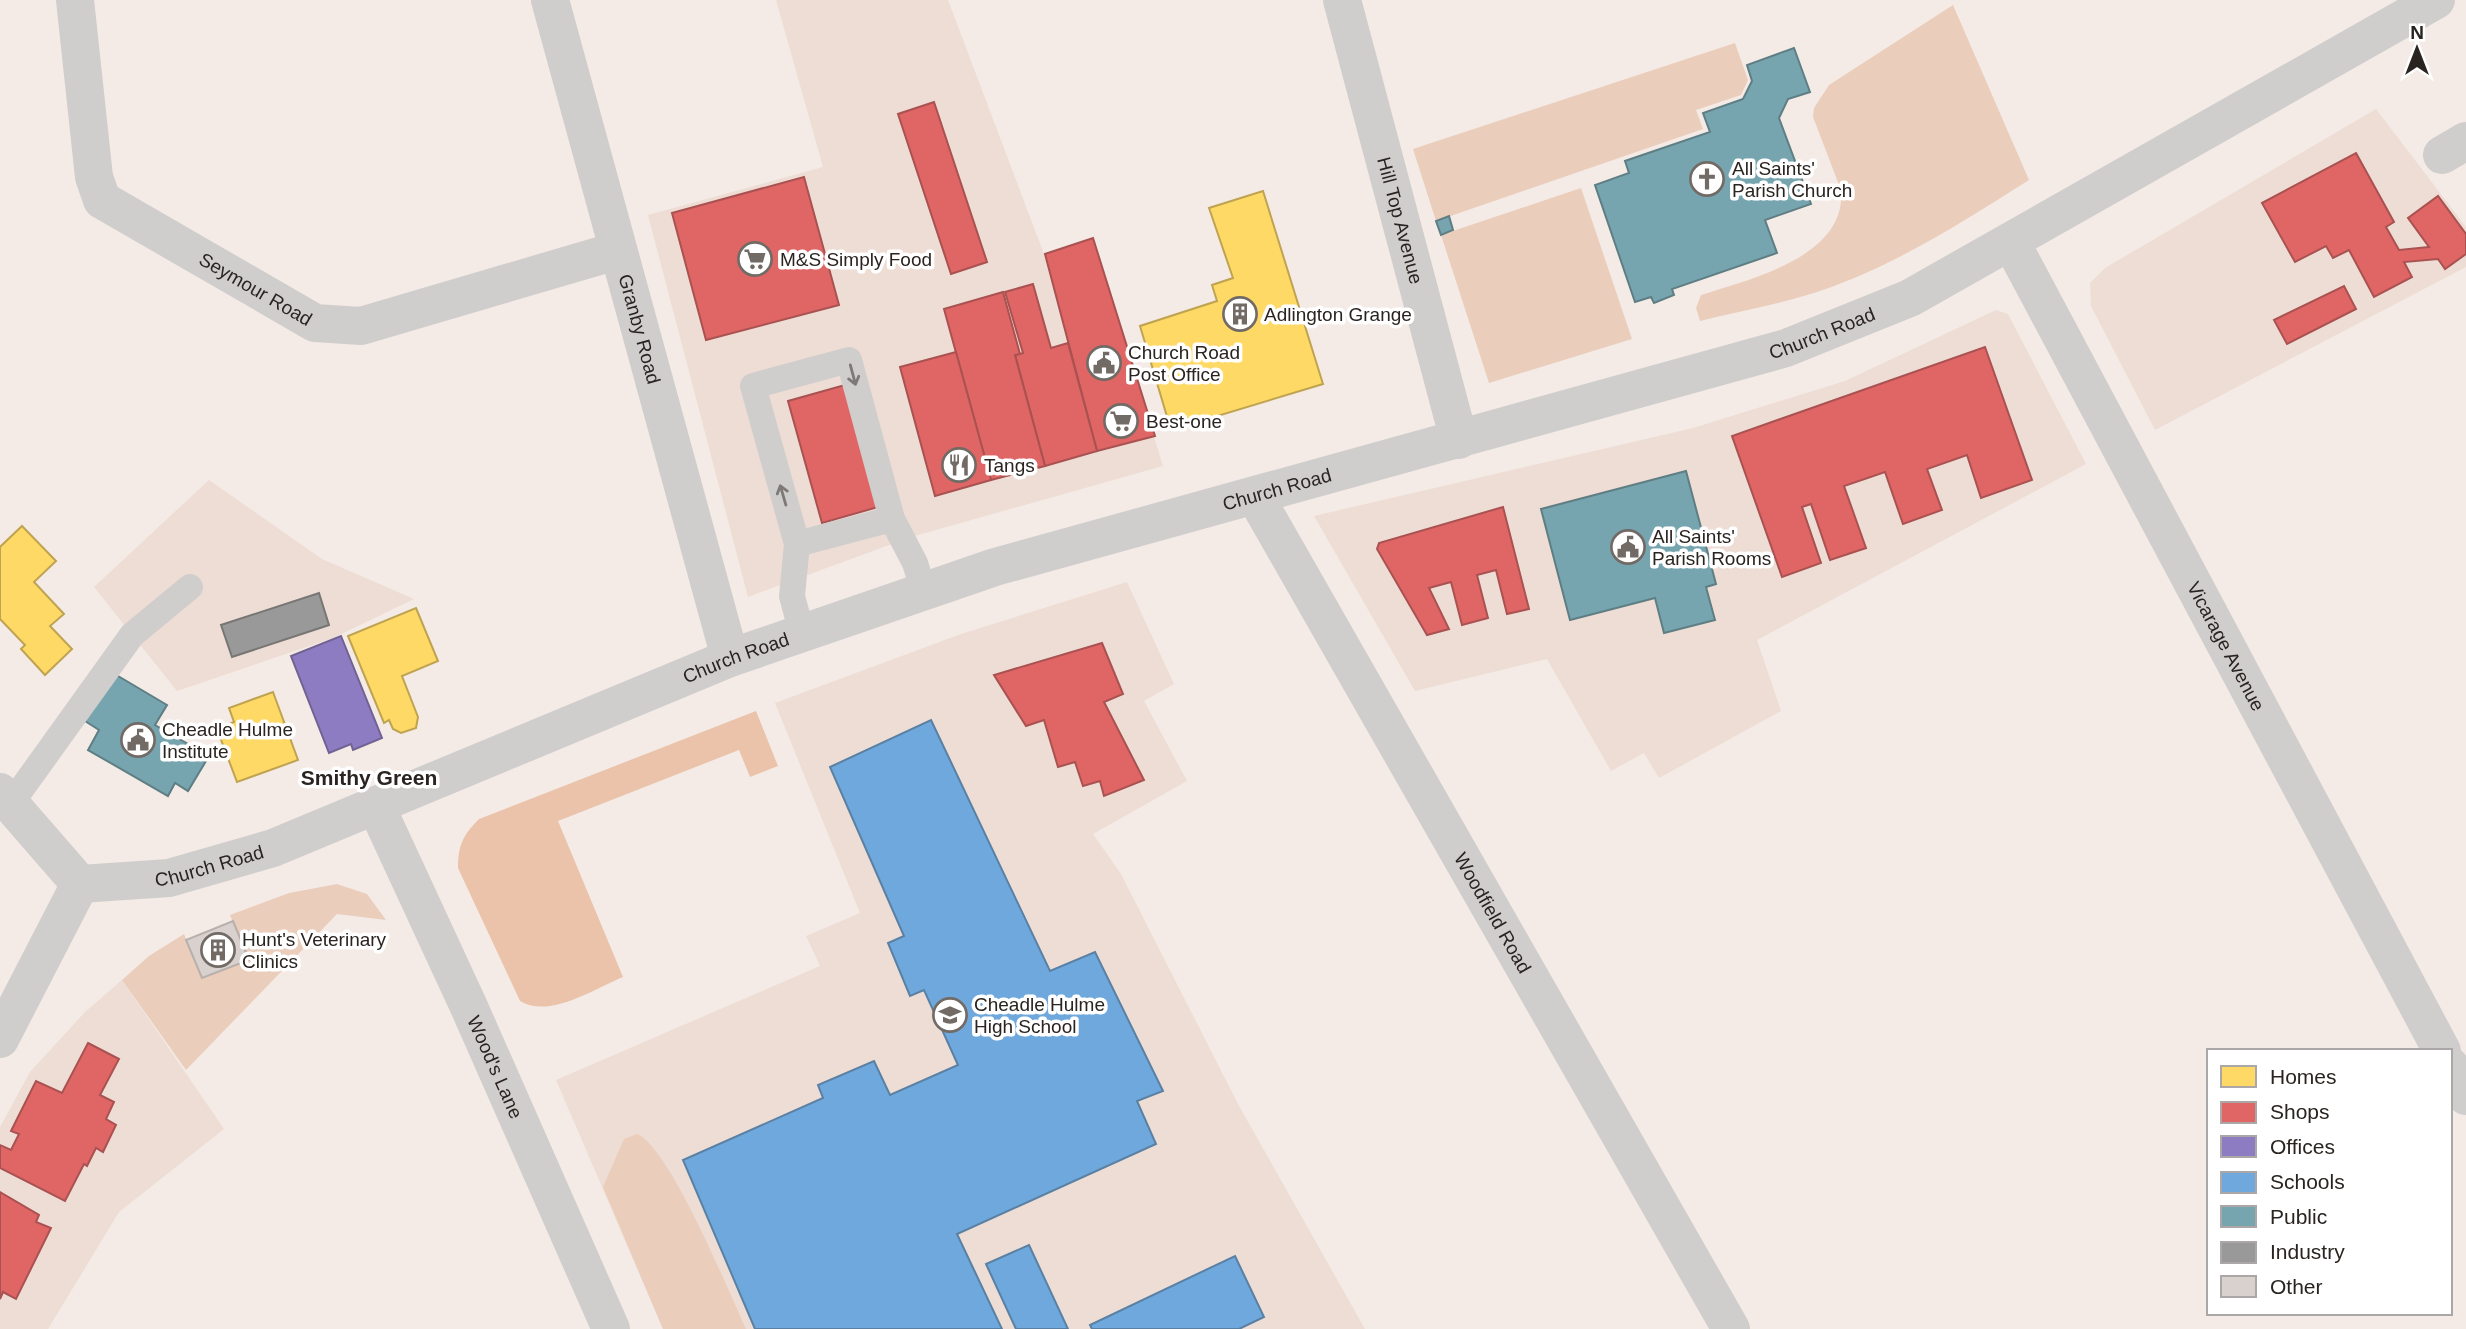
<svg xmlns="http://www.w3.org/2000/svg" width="2466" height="1329" viewBox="0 0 2466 1329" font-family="Arial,sans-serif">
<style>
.built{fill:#eeddd4}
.green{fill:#eacdbb}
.forest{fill:#eac3aa}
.homes{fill:#ffd966;stroke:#bfa351;stroke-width:2}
.shops{fill:#e06666;stroke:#a95251;stroke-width:2}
.offices{fill:#8e7cc3;stroke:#706292;stroke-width:2}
.schools{fill:#6fa8dc;stroke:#5a80a4;stroke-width:2}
.public{fill:#76a5af;stroke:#5f7e84;stroke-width:2}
.industry{fill:#999;stroke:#787675;stroke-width:2}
.building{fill:#d8d1cd;stroke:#b7b0ac;stroke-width:2}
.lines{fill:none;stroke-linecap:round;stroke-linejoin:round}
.lane{stroke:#d0cecd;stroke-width:26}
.street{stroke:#d0cecd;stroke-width:38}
.secondary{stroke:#d0cecd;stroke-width:38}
.oneway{stroke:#7d7976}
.labels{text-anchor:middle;stroke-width:7;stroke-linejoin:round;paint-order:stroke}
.poi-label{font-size:19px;fill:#2a2420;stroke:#fff;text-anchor:start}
.street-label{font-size:19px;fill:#2a2420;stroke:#fff}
.neighbourhood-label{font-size:21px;font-weight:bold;fill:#2a2420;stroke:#fff}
</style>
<rect width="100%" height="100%" fill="#f4ebe6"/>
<g class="built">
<path d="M776,0H948L1044,254L1093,238L1163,466L911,537L748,597L648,215L823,167Z"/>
<path d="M2376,109L2466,227V267L2155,430L2091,306L2090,283L2105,268Z"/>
<path d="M1996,310L2008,314L2086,464L1757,640L1781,711L1659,778L1644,753L1611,771L1547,659L1415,691L1314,516L1693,428L1845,381Z"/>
<path d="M209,480L322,559L414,599L333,638L177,691L94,587Z"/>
<path d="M1127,582L1174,684L1144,701L1187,781L1093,834L1121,874L1238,1104L1365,1329H663L556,1080L820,966L806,936L860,913L775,703L961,634Z"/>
<path d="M122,980L224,1129L119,1212L48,1329H0V1127L30,1072L85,1012Z"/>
</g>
<g class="green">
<path d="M1953,5L2029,180C1963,222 1894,266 1820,291C1781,304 1739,311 1700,321L1696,308L1701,295C1750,279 1847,257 1841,190L1813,117L1814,108L1829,85Z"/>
<path d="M1735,43L1748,80L1741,95L1696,110L1703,129L1436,221L1413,149Z"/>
<path d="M1581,188L1632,339L1489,383L1441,235Z"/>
<path d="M337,884L367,894L386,920L337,914L186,1070L122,980L149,956L184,934L202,978L248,960L230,915L289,893Z"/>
<path d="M637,1134C670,1148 728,1290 746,1329H663L603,1187L624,1139Z"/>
</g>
<path class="forest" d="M756,711L778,766L750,777L739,750L558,821L623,977C594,989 549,1019 520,1001L458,868C458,845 463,835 479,819Z"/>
<g class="homes">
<path d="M1263,191L1323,384L1171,430L1140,326L1217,301L1212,285L1233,278L1209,208Z"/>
<path d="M22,526L56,561L34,582L64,614L50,626L72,649L45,675L21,649L25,645L0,619V547Z"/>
<path d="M416,608L438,661L402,676L418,717L416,728L401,733L393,729L389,720L384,723L348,636Z"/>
<path d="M273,692L298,760L237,782L217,729L234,722L229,708Z"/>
</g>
<g class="shops">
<path d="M934,102L987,262L951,274L898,114Z"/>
<path d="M2356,153L2394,222L2386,227L2399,250L2429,247L2408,218L2438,196L2466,234V254L2445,269L2438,259L2404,262L2412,277L2374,297L2349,250L2333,258L2326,246L2295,262L2262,203Z"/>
<path d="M804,177L839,305L706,340L672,213Z"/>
<path d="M1093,238L1155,436L1097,451L1045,254Z"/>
<path d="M1033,284L1051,348L1068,343L1097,451L1045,466L1015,355L1023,353L1005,292Z"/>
<path d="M2344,286L2356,309L2287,344L2274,320Z"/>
<path d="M1003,292L1020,354L1015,355L1045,466L991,480L944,309Z"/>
<path d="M1985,347L2032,480L1981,498L1967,455L1927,469L1942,510L1903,524L1885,472L1844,486L1866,548L1830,560L1811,504L1802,507L1821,563L1782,577L1732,436Z"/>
<path d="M956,352L991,480L935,496L900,367Z"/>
<path d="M845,385L878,507L822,523L788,401Z"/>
<path d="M1503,507L1529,609L1507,614L1496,570L1477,575L1488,618L1462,625L1451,582L1429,588L1449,629L1427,635L1377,549L1379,543Z"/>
<path d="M1102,643L1123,694L1104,702L1144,780L1104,796L1100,781L1083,786L1075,762L1058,767L1044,720L1026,726L994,675Z"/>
<path d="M88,1043L119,1059L100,1095L114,1102L106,1119L116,1125L103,1152L96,1148L87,1166L84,1164L65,1201L0,1168V1145L11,1150L19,1134L11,1131L36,1081L62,1093Z"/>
<path d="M0,1192L39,1215L36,1222L51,1228L16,1299L3,1292L0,1299Z"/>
</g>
<path class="offices" d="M341,636L382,738L353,750L351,744L329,753L291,656Z"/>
<g class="schools">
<path d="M931,720L1050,971L1095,952L1163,1091L1137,1101L1156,1144L957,1234L1002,1329H755L683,1160L823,1098L818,1085L874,1061L890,1095L958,1065L924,990L910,996L888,943L904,936L830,767Z"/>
<path d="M1029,1245L1068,1329H1016L986,1264Z"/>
<path d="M1235,1256L1264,1317L1239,1329H1092L1090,1325Z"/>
</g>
<g class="public">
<path d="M1794,48L1810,92L1788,99L1779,118L1811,204L1765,220L1777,253L1672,289L1674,295L1654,303L1651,297L1635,302L1595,185L1629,173L1625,161L1710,132L1703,113L1743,99L1752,81L1747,65Z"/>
<path d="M1449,216L1453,230L1441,235L1436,221Z"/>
<path d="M1686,471L1716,584L1706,587L1715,620L1664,633L1655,598L1570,620L1541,509Z"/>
<path d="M113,673L167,705L155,725L209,756L188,791L175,783L168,796L88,750L99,730L85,721Z"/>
</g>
<path class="industry" d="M319,593L329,625L232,657L221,625Z"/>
<path class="building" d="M233,921L249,960L202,978L186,940Z"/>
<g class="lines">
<g class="lane">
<path d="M797,544L892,519"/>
<path d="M802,634L792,596L797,544L753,386L849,360L892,519L915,563L924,592"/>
<path d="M10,805L132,635L190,587"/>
</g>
<g class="street">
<path id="s1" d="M75,0L94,177L102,200L315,323L361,326L616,251"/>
<path id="s2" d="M550,0L730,658"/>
<path id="s3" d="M1342,0L1459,440"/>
<path d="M2442,155L2466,141"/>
<path id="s4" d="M2011,242L2442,1051"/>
<path id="s5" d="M1255,496L1731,1329"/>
<path id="s6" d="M376,806L469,1007L611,1329"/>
<path d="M2450,1066L2466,1096"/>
</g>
<g class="secondary">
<path d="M0,792L80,884"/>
<path id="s7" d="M80,884L169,878L273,848L730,658L995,567L1786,348L1910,298L2436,0"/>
<path d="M0,1039L80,884"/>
</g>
</g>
<defs><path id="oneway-shaft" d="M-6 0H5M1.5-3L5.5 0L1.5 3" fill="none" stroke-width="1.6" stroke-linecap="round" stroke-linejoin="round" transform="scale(1.75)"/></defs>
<g class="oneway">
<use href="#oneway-shaft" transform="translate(853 375) rotate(75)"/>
<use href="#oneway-shaft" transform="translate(783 495) rotate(-106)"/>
</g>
<defs>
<g id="church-ring" transform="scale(1.75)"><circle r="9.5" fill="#fff" stroke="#716a65" stroke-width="1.5"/><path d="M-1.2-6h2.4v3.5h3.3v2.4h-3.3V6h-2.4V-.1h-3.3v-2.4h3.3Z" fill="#716a65"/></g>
<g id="supermarket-ring" transform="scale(1.75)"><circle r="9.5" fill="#fff" stroke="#716a65" stroke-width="1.5"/><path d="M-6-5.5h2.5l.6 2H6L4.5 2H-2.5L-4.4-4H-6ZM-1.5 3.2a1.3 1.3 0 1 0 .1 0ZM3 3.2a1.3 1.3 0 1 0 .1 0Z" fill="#716a65"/></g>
<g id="building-ring" transform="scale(1.75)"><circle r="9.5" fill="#fff" stroke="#716a65" stroke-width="1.5"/><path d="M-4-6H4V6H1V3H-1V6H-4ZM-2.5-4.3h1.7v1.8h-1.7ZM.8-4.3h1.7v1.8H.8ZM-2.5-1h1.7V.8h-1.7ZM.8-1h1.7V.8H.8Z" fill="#716a65"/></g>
<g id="civic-ring" transform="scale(1.75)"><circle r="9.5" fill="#fff" stroke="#716a65" stroke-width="1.5"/><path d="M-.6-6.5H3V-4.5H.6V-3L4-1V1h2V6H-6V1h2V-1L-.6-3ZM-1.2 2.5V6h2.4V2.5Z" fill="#716a65"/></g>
<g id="restaurant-ring" transform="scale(1.75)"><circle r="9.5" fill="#fff" stroke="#716a65" stroke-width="1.5"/><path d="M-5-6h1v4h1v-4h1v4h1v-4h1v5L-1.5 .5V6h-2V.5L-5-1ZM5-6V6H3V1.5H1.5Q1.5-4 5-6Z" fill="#716a65"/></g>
<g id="school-ring" transform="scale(1.75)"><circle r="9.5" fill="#fff" stroke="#716a65" stroke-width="1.5"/><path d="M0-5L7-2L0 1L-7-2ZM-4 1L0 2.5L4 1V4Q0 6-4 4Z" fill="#716a65"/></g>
</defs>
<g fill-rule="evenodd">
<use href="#church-ring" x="1707" y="179"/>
<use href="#supermarket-ring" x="755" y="259"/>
<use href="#building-ring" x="1240" y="314"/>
<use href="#civic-ring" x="1104" y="363"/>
<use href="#supermarket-ring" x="1121" y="421"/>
<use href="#restaurant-ring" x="959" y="465"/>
<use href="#civic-ring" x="1628" y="547"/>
<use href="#civic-ring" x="138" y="740"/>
<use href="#building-ring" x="218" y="950"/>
<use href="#school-ring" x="950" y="1015"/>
</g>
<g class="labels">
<g class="poi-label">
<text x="1732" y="175">All Saints'<tspan x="1732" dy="22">Parish Church</tspan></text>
<text x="780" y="266">M&amp;S Simply Food</text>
<text x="1264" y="321">Adlington Grange</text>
<text x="1128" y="359">Church Road<tspan x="1128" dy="22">Post Office</tspan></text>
<text x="1146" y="428">Best-one</text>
<text x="984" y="472">Tangs</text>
<text x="1652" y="543">All Saints'<tspan x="1652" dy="22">Parish Rooms</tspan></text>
<text x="162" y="736">Cheadle Hulme<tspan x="162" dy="22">Institute</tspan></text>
<text x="242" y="946">Hunt's Veterinary<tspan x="242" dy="22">Clinics</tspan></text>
<text x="974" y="1011">Cheadle Hulme<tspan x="974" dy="22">High School</tspan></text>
</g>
<g class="street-label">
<text dy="7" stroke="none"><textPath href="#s3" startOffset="228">Hill Top Avenue</textPath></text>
<text dy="7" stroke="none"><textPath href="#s1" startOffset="380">Seymour Road</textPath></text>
<text dy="7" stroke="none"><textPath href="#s2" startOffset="341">Granby Road</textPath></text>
<text dy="7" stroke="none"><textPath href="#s7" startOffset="1832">Church Road</textPath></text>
<text dy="7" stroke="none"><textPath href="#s7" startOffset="1265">Church Road</textPath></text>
<text dy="7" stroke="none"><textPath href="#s4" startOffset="458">Vicarage Avenue</textPath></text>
<text dy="7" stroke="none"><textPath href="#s7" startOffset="698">Church Road</textPath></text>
<text dy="7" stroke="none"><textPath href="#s7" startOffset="131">Church Road</textPath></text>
<text dy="7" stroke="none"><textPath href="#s5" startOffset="480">Woodfield Road</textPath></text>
<text dy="7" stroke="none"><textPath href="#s6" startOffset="287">Wood's Lane</textPath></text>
</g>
<g class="neighbourhood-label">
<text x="369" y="785">Smithy Green</text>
</g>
</g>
<rect x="2207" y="1049" width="245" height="266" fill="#ffffff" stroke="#aaa7a6" stroke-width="2"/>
<rect x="2221" y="1066" width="35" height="21" fill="#ffd966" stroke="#aaa7a6" stroke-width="2"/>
<text x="2270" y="1084" font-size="21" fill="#2a2420">Homes</text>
<rect x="2221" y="1102" width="35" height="21" fill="#e06666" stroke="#aaa7a6" stroke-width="2"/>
<text x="2270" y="1119" font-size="21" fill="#2a2420">Shops</text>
<rect x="2221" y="1136" width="35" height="21" fill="#8e7cc3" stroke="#aaa7a6" stroke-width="2"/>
<text x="2270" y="1154" font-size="21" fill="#2a2420">Offices</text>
<rect x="2221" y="1172" width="35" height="21" fill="#6fa8dc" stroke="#aaa7a6" stroke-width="2"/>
<text x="2270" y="1189" font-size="21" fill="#2a2420">Schools</text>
<rect x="2221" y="1206" width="35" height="21" fill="#76a5af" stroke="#aaa7a6" stroke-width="2"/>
<text x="2270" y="1224" font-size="21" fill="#2a2420">Public</text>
<rect x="2221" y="1242" width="35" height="21" fill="#999999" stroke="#aaa7a6" stroke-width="2"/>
<text x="2270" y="1259" font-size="21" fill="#2a2420">Industry</text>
<rect x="2221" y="1276" width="35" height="21" fill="#d8d1cd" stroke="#aaa7a6" stroke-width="2"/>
<text x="2270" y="1294" font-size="21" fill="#2a2420">Other</text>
<g transform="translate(2417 49)" stroke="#ffffff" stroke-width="5" paint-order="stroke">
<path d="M0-5L12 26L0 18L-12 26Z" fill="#2a2420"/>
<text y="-10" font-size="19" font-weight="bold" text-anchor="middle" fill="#2a2420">N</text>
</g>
</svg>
